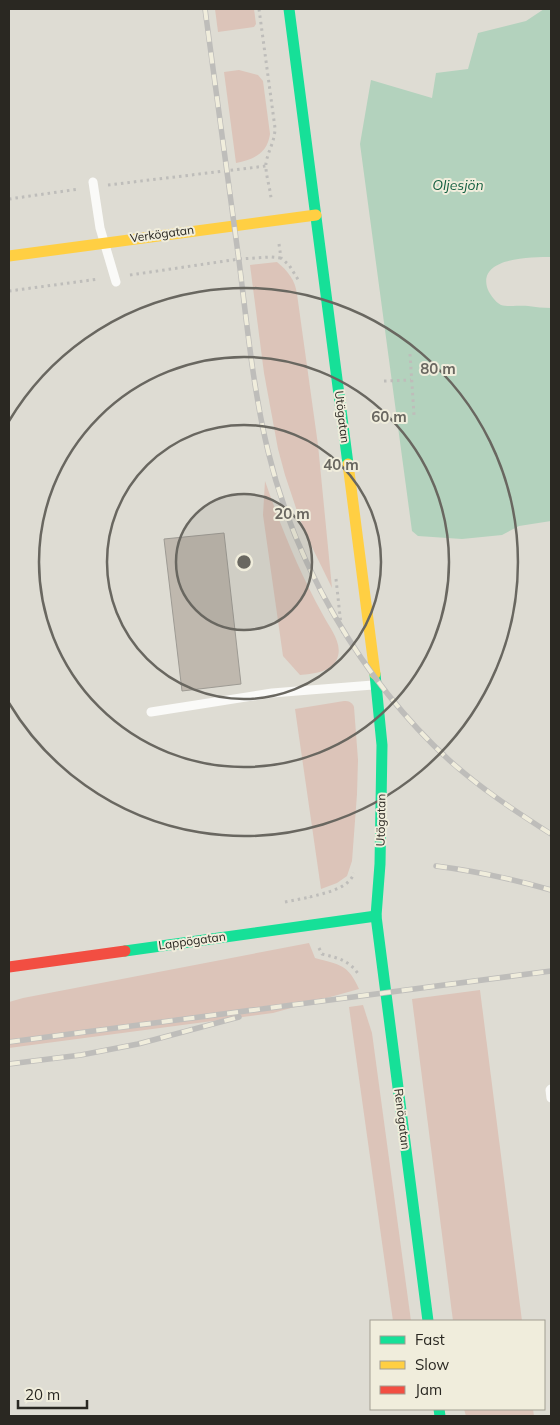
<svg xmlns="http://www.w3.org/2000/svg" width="560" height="1425" viewBox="0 0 560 1425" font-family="Mulish,sans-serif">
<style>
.green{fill:#dcc4b9}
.water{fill:#b3d2bd}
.building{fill:#bfb8ae;stroke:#9e9b94}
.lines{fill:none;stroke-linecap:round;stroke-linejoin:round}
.path{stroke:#bebdba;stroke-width:3;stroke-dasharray:2.5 4;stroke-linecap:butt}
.lane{stroke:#fafaf8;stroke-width:9}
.fast{stroke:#16e098;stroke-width:11}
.slow{stroke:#ffcf43;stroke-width:11}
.jam{stroke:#f24e42;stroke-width:11}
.rail-casing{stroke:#bebdba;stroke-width:5.5}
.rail{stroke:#f0eddc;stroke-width:4;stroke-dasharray:11;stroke-linecap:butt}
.ring{fill:none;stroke:#696760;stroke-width:2.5}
.labels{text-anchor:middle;stroke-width:4;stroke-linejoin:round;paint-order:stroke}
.street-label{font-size:12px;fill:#2a2822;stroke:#f0eddc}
.water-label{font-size:14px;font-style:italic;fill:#135f40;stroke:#f0eddc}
.centre{fill:#696760;stroke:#f0eddc;stroke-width:2.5}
.ring-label{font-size:15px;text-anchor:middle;font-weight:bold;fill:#696760;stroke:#f0eddc;stroke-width:4;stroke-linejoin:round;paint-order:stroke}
</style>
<rect width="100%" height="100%" fill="#dedcd3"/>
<g class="green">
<path d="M215,9H254L256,24L254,27L218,32Z"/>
<path d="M239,70L258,75L263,81L270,134C267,154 254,159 236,163L224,72Z"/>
<path d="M277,262C288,271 295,280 297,294L318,445L332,588L310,543L299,517L285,475L278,449L264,373L250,265Z"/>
<path d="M265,481C281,527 299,572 323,615C329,627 342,642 338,656C334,672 313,674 300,675L283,656L263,515Z"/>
<path d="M344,701C349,701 352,702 354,707L358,760L357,794L352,861L347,876L337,883L321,889L295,709Z"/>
<path d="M309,943L315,958C340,965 348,964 359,989L273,1013L9,1048V1002L23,998Z"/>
<path d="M480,990L522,1321H453L412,999Z"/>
<path d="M363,1005L372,1033L411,1321H393L349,1007Z"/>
<path d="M464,1409H533L534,1416H466Z"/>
</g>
<path class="water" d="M544,9H551V257C533,257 479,257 487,287C488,292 495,302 501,305C507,307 521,305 528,306C536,307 543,308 551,308V521L519,526L502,535L462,539L418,536L412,531L360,144L371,80L432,98L436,73L468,69L478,33L526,21Z"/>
<path class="building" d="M224,533L241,684L182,691L164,539Z"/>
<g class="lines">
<g class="path">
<path d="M259,9L275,128C275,141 268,151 266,163C265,173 270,187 271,198"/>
<path d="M108,185L266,166"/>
<path d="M9,199L79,189"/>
<path d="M279,244L281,258L289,265L299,281"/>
<path d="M130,275L239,259L271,257L281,258"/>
<path d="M9,291L99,279"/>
<path d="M410,354L414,415"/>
<path d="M384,381L411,380"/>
<path d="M336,579L341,625L344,637"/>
<path d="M310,897C324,893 349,889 354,873"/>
<path d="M285,902L310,897V898"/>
<path d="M319,948L322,954C338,958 349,960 359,975"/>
</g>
<g class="lane">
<path d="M93,182L100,228L116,282"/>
<path d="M151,712L272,693L373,685"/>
<path d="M551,1089L550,1090L551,1098"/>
</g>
<g class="fast">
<path d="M289,9L348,464"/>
<path d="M375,674L382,745L380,864L376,916L428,1321"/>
<path d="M125,951L376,916"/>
<path d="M439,1409L440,1416"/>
</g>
<g class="slow">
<path d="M9,256L316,215"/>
<path d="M348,464L375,674"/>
</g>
<path class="jam" d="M9,967L125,951"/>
<g class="rail-casing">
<g id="rail">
<path d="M205,9C216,93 228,177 239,261C247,324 253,389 268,451C295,565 362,680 449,760C480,788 515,811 551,834"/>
<path d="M436,866C475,871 513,879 551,890"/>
<path d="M9,1042L551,971"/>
<path d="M9,1064L81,1055L138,1044L239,1017"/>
</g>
</g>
<use href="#rail" class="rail"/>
</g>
<circle cx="244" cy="562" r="68" fill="#696760" fill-opacity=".12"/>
<g class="ring">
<circle cx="244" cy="562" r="68"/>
<circle cx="244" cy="562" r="137"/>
<circle cx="244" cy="562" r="205"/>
<path d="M9 421A274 274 0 1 1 9 703"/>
</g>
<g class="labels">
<g class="street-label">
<text transform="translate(162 234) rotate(-8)" y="4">Verkögatan</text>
<text transform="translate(342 417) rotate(83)" y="4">Utögatan</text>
<text transform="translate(381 820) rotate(-89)" y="4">Utögatan</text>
<text transform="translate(192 941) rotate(-8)" y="4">Lappögatan</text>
<text transform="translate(402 1119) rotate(83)" y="4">Renögatan</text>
</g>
<g class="water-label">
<text x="458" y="190">Oljesjön</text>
</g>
</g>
<circle cx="244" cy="562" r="8" class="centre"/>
<g class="ring-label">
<text x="438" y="374">80 m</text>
<text x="389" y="422">60 m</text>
<text x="341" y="470">40 m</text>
<text x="292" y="519">20 m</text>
</g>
<rect width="560" height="1425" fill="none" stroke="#2a2822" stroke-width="20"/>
<rect x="370" y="1320" width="175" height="90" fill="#f0eddc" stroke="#a19e92"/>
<rect x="380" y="1336" width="25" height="8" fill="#16e098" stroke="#a19e92"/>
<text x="415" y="1345" font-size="15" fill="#2a2822">Fast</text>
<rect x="380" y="1361" width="25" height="8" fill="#ffcf43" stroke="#a19e92"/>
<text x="415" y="1370" font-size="15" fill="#2a2822">Slow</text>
<rect x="380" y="1386" width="25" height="8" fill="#f24e42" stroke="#a19e92"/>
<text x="415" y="1395" font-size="15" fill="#2a2822">Jam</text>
<path d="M18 1400v8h69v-8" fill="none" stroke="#2a2822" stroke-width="2.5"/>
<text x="25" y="1400" font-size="15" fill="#2a2822" stroke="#f0eddc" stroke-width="4" paint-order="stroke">20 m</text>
</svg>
